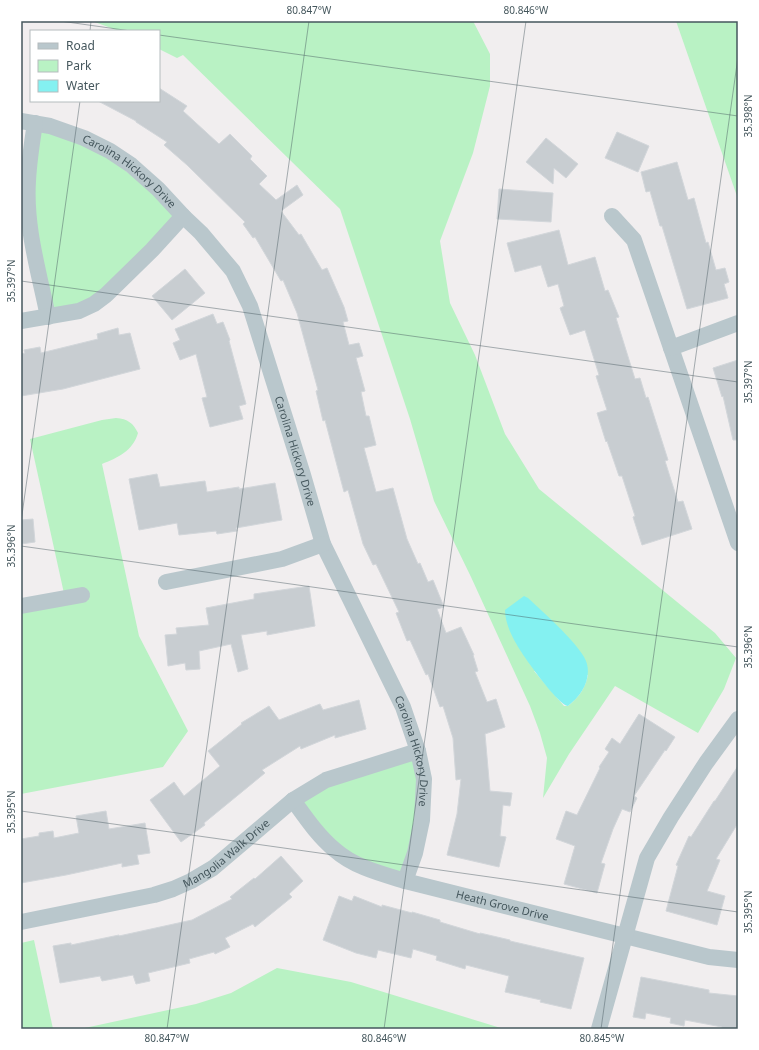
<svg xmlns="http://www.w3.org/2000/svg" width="759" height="1050" viewBox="0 0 759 1050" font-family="'Noto Sans',sans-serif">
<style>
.green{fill:#b9f2c4;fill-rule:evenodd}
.water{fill:#84f1f1}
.building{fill:#c8cdd1;stroke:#d2d6da}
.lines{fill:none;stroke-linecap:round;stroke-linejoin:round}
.minor{stroke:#b9c7cc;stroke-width:16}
.ticks{fill:none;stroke:#45575d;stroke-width:1;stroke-opacity:0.45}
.labels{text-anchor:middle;stroke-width:3;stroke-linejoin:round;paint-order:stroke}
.street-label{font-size:11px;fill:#45575d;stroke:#fff}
.neatline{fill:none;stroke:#45575d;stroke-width:1.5}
.ticks-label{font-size:10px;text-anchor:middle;fill:#45575d}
</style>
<rect width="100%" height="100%" fill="#f1eeef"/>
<g class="green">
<path d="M92,21H473L490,54V86L473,153L440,241L450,303L475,355L505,434L539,489L715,633L736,658L724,689L698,733L615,686L569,754L543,798L547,758L540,733L530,706L471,577L434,501L410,419L340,209L183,55L177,58L159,49V31H119ZM534,671L588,675C585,689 579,697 568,706H564Z"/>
<path d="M676,21H738V199Z"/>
<path d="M35,123L84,138L183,216L106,295L48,317L34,252Z"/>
<path d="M116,418C128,419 133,423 138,433C133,451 117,458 102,464L139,636L188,731L163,767L21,794V606L65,598L30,439L102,420Z"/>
<path d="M418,751L422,767L405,881L362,866L293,800Z"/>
<path d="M34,940L53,1029H21V943Z"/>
<path d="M277,968L351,982L504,1029H80L196,1004L231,993Z"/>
</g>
<path class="water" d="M524,596L528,598C541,610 584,648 587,664C591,681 581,696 568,706C558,705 523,656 517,645C511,635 505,622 505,610Z"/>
<g class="building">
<path d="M159,88L187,106L183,111L219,144L230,134L252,156L250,159L267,176L259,184L276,200L297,185L303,195L281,211L299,235L301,234L322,270L327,268L344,307L348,321L343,322L349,345L359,343L363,356L356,358L365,391L361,392L366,416H369L376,445L364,448L376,492L393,488L407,539L418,564L420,563L428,582L433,580L444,607L437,609L446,633L461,627L474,655H473L478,671L475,672L487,702L496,699L505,727L485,734L490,791L512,793L510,806L503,805L500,836L506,837L499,867L447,855L457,814L461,779L456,780L453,738L443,706L440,707L428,674L426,675L410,640L407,641L396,613L399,612L376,564L373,565L363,544L348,490L344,492L325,420L323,421L316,391L318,390L297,313L283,280L281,281L255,237L253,238L243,224L245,222L187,165L164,145L167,142L136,122V121L98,101H159Z"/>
<path d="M617,132L649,146L638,172L605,158Z"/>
<path d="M546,138L578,164L566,178L554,168L553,184L526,162Z"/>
<path d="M677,162L688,200L694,198L706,243L708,242L716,270L725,268L729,282L724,284L728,298L687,309L662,226H660L650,191L646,192L641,172Z"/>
<path d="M499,189L553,193L551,222L497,219Z"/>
<path d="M559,230L568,265L595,257L605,291L608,290L619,317L616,318L635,379L640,378L646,398L648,397L668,460L665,461L678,502L683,501L692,529L642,545L633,517L635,516L622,476H619L607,441L606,442L597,413L607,410L596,376L599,375L585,330L570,335L560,308L564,306L558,284L548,287L541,265L515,272L507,243Z"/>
<path d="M185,269L205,293L172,320L152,296Z"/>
<path d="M213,314L217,324L223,322L230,340L229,341L246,404L239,406L243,419L210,427L202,398L207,397L196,354L180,360L173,343L180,340L175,329Z"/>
<path d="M118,328L119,335L130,333L140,369L63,389L21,396V354L25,353L24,350L40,347L41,353L98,339L97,334Z"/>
<path d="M738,360V440H733L723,396L722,397L713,368Z"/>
<path d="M157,474L160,487L205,481L207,492L239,487V489L275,483L282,520L236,528L237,531L217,534L216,531L179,535L177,523L139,530L129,479Z"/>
<path d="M33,519L35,542L21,544V520Z"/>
<path d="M309,586L315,626L267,635V631L241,635L248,669L238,672L231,644L199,651L200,669L186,670L185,663L168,666L165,635L177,634L176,628L209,625L206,608L254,599V594Z"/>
<path d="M359,700L366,729L335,738V735L301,749L300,746L262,770L265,773L204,823L205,825L181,842L150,800L174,782L184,796L220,766L208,751L242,724L241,723L269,706L279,720L320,704L323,710Z"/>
<path d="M639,714L675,737L666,751L665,750L634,796L637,798L630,812L622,809L613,829L601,863L605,864L597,893L564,884L575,846L556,839L566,811L577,815L600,768L599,767L609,752L605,749L612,738L620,744Z"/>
<path d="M738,766V823L716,859L720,860L707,891L725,896L717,925L666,911L678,866L676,865L689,836L691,837L714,801H715Z"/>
<path d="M106,811L109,829L145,823L150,853L137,855L139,864L122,867V863L66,875L21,883V839L39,836V833L53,831L54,838L79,833L76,816Z"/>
<path d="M281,856L303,881L289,894L292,897L255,927L253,924L225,938L230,947L215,954L214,952L189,959L190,963L148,973L150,981L136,984L133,975L102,981L100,976L60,983L53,946L71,943V945L119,935V936L192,920L232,899L230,897L254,878L255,879Z"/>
<path d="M339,896L352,901L354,896L382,907V905L412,913V912L440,920V922L480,934V933L510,940V941L584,958L571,1009L540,1002L541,1000L505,992L509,976L466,965L465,969L436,960L437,956L413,949L411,958L378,950L376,958L356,953L323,940Z"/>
<path d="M641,977L709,990V993L738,996V1029H722V1027L685,1020L684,1026L670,1023L671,1018L646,1013L645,1019L633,1017Z"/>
</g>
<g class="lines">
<g class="minor">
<path id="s1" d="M21,121L50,126L84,138L110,151L131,165L158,189L183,216L201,233L233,271L250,306L303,475L323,544L403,707L418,751L424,779L422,820L415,853L405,881"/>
<path d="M35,123C32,142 29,161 28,181C25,227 39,272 48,317"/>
<path d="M612,216L634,240L738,543"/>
<path d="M21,321L79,311L94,304L106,295L152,250L183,216"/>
<path d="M671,348L738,323"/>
<path d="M166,582L282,559L323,544"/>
<path d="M21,606L82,595"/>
<path id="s2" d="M293,800C306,818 318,836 335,850C354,867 382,874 405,881L709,957L738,960"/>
<path id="s3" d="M21,922L154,895L173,889L191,881L213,868L293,800L326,780L418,751"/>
<path d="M599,1029L647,858L671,817L706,763L738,719"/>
</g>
</g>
<path class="ticks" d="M60,21L131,31M90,31L91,21M159,35L738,116M21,281L738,382M21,522L80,101M21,546L738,647M21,811L738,912M167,1029L309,21M384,1029L526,21M601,1029L738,57"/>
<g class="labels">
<g class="street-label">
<text dy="4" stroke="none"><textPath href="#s1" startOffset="122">Carolina Hickory Drive</textPath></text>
<text dy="4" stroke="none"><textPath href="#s1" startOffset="458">Carolina Hickory Drive</textPath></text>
<text dy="4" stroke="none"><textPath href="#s1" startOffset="782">Carolina Hickory Drive</textPath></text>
<text dy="4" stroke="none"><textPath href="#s3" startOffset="220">Mangolia Walk Drive</textPath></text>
<text dy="4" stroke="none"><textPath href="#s2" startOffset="243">Heath Grove Drive</textPath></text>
</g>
</g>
<rect width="759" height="1050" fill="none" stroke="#ffffff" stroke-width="44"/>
<rect x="30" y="30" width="130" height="72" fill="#ffffff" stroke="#b5bcbe"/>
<rect x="38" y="43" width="20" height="6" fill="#b9c7cc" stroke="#b5bcbe"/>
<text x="66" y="50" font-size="12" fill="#45575d">Road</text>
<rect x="38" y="60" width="20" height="12" fill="#b9f2c4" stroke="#b5bcbe"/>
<text x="66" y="70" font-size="12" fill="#45575d">Park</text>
<rect x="38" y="80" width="20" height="12" fill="#84f1f1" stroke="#b5bcbe"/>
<text x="66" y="90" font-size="12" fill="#45575d">Water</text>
<rect x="22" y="22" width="715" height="1006" class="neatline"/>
<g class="ticks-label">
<text x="309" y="14">80.847°W</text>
<text x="526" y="14">80.846°W</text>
<text transform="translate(748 116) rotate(-90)" y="4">35.398°N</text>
<text transform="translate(11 281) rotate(-90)" y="4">35.397°N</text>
<text transform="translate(748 382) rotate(-90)" y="4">35.397°N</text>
<text transform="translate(11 546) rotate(-90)" y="4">35.396°N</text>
<text transform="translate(748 647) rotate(-90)" y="4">35.396°N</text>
<text transform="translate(11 812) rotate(-90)" y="4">35.395°N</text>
<text transform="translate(748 912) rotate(-90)" y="4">35.395°N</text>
<text x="167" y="1042">80.847°W</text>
<text x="384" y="1042">80.846°W</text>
<text x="602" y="1042">80.845°W</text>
</g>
</svg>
